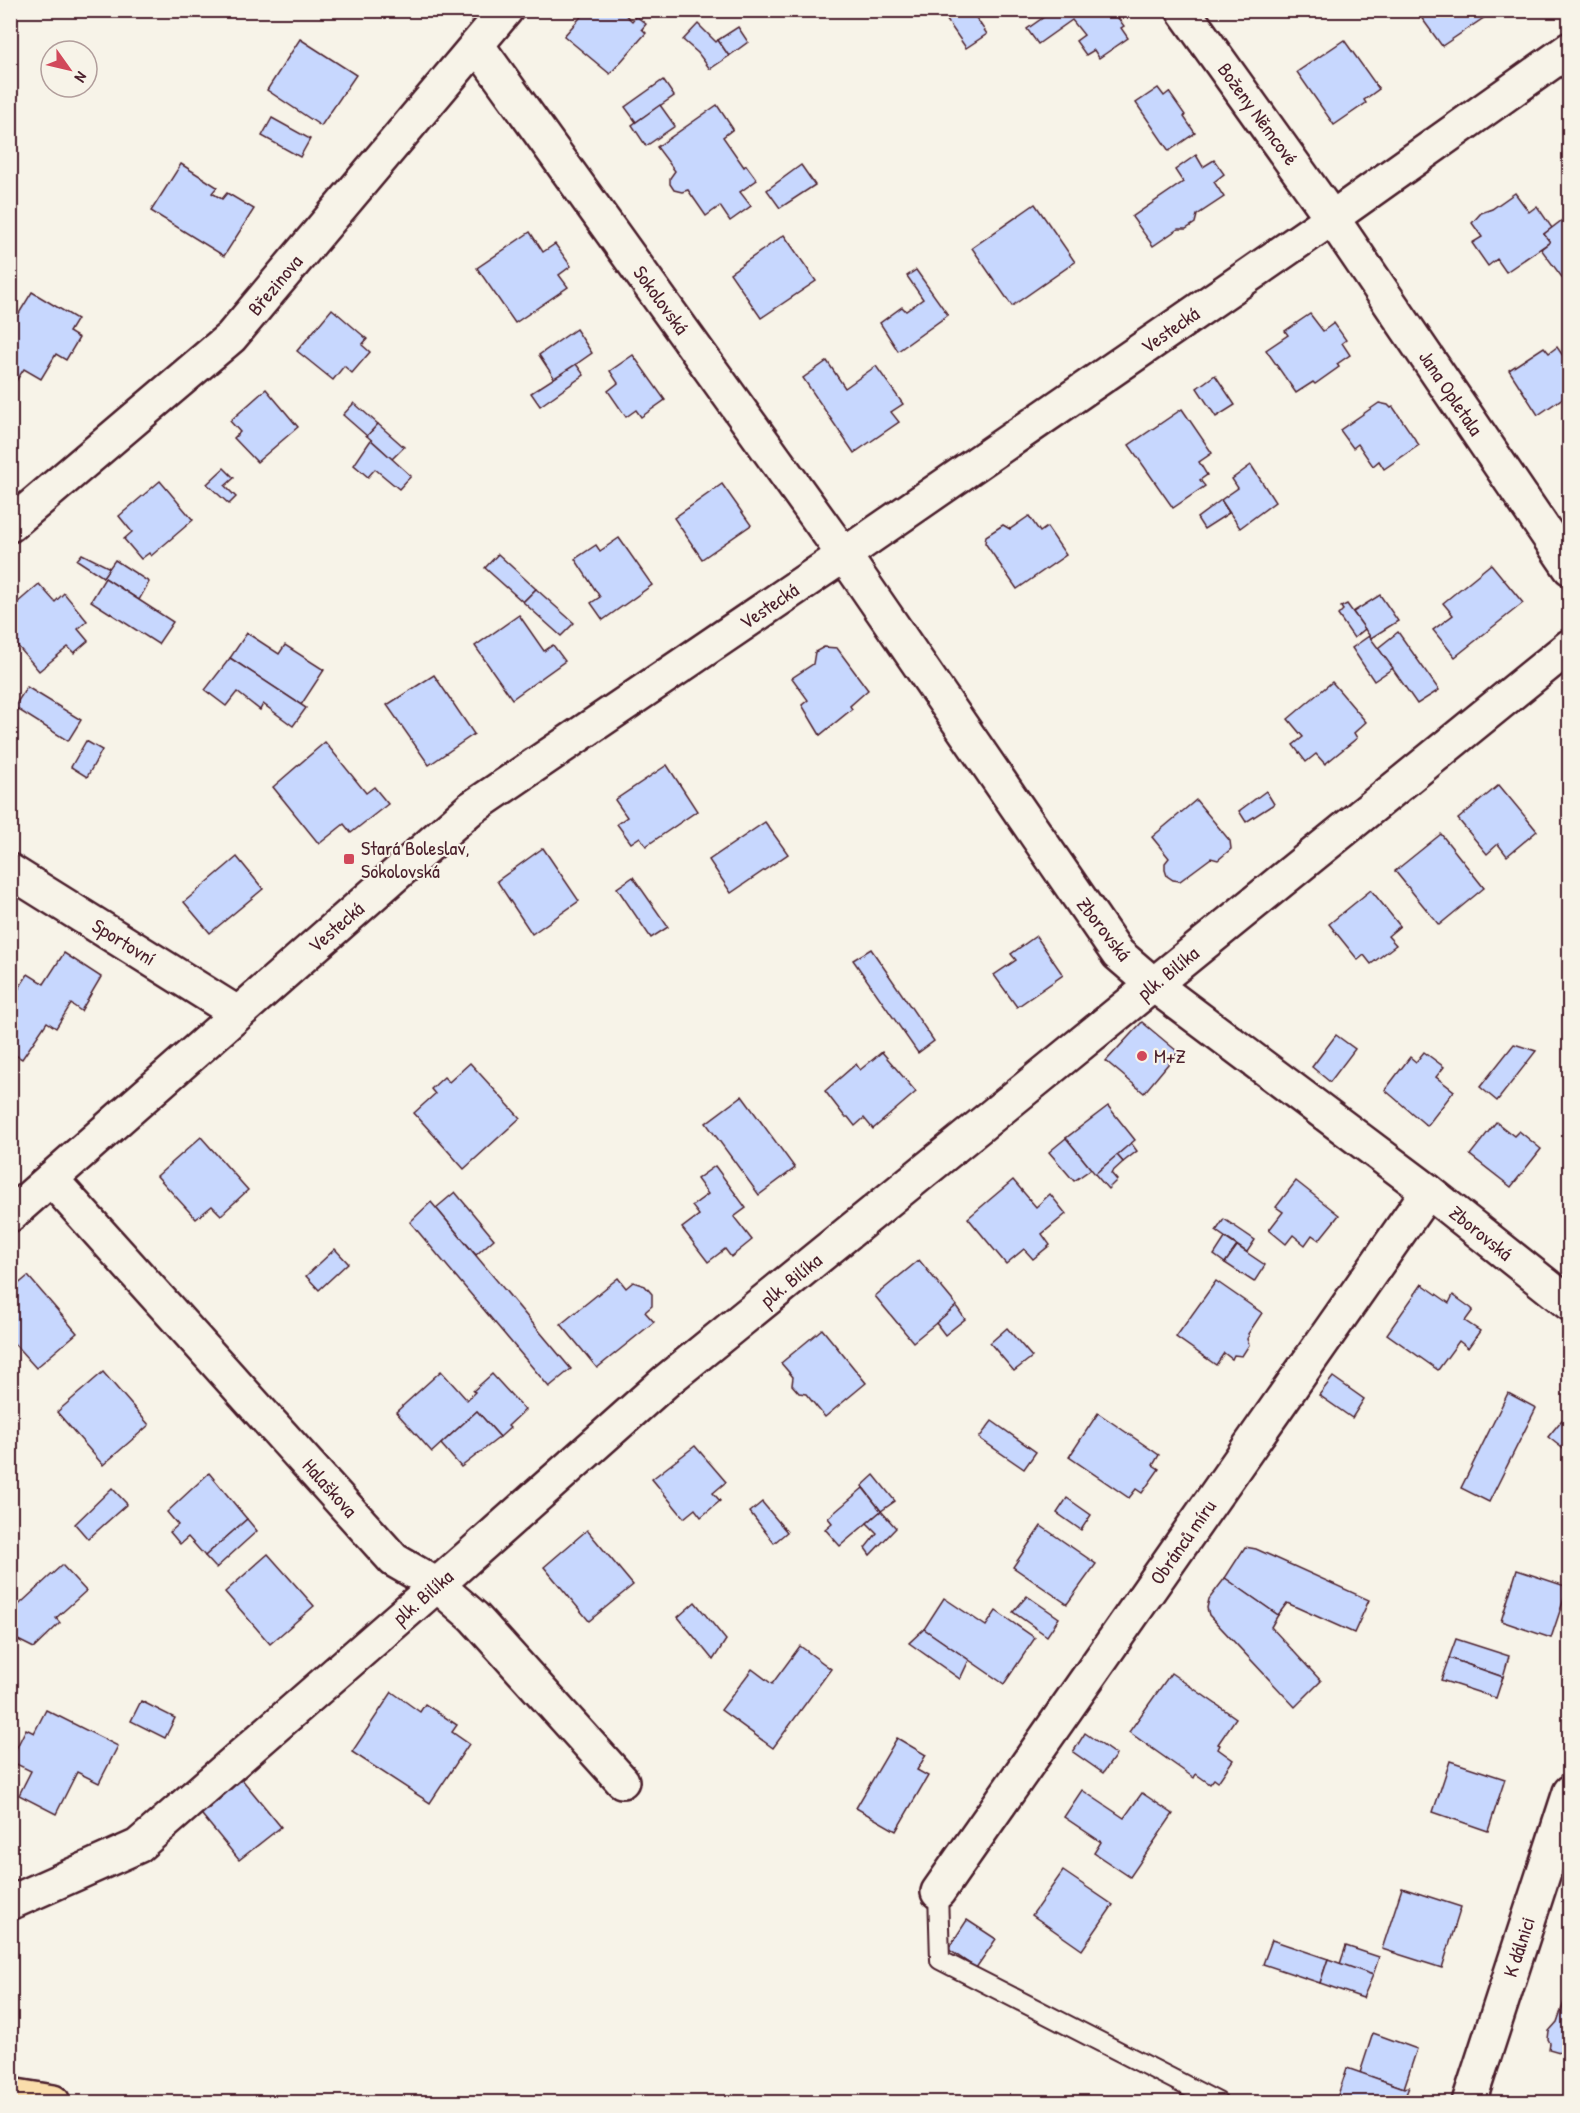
<svg xmlns="http://www.w3.org/2000/svg" width="1580" height="2113" viewBox="0 0 1580 2113" font-family="'Patrick Hand',sans-serif">
<style>
.building{fill:#c7d7fe;stroke:#4a1f2b;stroke-width:1.5}
.lines{fill:none;stroke-linecap:round;stroke-linejoin:round}
.service-casing{stroke:#4a1f2b;stroke-width:22}
.minor-casing{stroke:#4a1f2b;stroke-width:38}
.tertiary-casing{stroke:#4a1f2b;stroke-width:38}
.motorway-casing{stroke:#4a1f2b;stroke-width:38}
.service{stroke:#f7f3e8;stroke-width:18}
.minor{stroke:#f7f3e8;stroke-width:33}
.tertiary{stroke:#f7f3e8;stroke-width:33}
.motorway{stroke:#faddab;stroke-width:33}
.poi-dot{fill:#d1495b;stroke:#f7f3e8;stroke-width:2}
.labels{text-anchor:middle;stroke-width:4.5;stroke-linejoin:round;paint-order:stroke}
.street-label{font-size:20px;fill:#4a1f2b;stroke:#f7f3e8}
.poi-label{font-size:20px;fill:#4a1f2b;stroke:#f7f3e8;text-anchor:start}
</style>
<rect width="100%" height="100%" fill="#f7f3e8"/>
<filter id="ink" filterUnits="userSpaceOnUse"><feTurbulence type="fractalNoise" baseFrequency=".0167" numOctaves="2"/><feDisplacementMap in="SourceGraphic" scale="12" xChannelSelector="R" yChannelSelector="G"/><feConvolveMatrix kernelMatrix="1 2 1 2 8 2 1 2 1" color-interpolation-filters="sRGB"/></filter>
<g filter="url(#ink)">
<g class="building">
<path d="M587,10H620L632,21L636,16L646,24L642,29L646,33L610,74L564,36Z"/>
<path d="M940,10H971L987,34L966,48Z"/>
<path d="M1054,10H1112L1124,26L1121,28L1128,38L1099,58L1094,50L1086,55L1076,41L1084,35L1072,20L1038,44L1027,29Z"/>
<path d="M1421,10H1480L1485,17L1442,46L1418,13Z"/>
<path d="M698,24L716,42L718,40L729,56L710,69L698,53L683,40Z"/>
<path d="M738,27L748,42L729,56L718,40Z"/>
<path d="M300,39L356,75L321,126L267,90Z"/>
<path d="M1344,40L1379,89L1364,100L1366,103L1334,125L1297,72Z"/>
<path d="M663,80L674,96L636,122L625,107Z"/>
<path d="M1158,88L1164,96L1169,92L1185,115L1184,117L1195,133L1169,151L1136,103Z"/>
<path d="M660,105L675,126L646,146L632,125Z"/>
<path d="M717,105L733,129L723,137L744,167L746,165L757,180L740,192L751,206L730,221L720,206L706,216L688,190L682,192L674,190L670,184V178L675,171L657,147Z"/>
<path d="M272,118L310,139L300,157L262,136Z"/>
<path d="M1196,155L1203,167L1214,160L1224,174L1214,182L1224,197L1197,215L1195,223L1186,229H1178L1153,246L1132,217L1183,182L1175,170Z"/>
<path d="M181,164L217,187L212,193L222,199L227,193L254,209L224,256L151,211Z"/>
<path d="M801,165L815,185L780,208L767,190Z"/>
<path d="M1515,193L1529,212L1537,206L1552,228L1544,234L1550,242L1506,272L1497,259L1488,266L1472,243L1482,237L1472,223L1481,213L1492,209Z"/>
<path d="M1035,204L1075,262L1012,306L972,248Z"/>
<path d="M1570,214V276L1564,280L1541,249L1550,242L1544,234Z"/>
<path d="M530,232L543,252L555,244L571,266L559,275L568,287L515,323L477,268Z"/>
<path d="M784,235L816,281L761,318L730,273Z"/>
<path d="M916,270L948,315L898,351L880,323L902,307L906,311L923,299L907,276Z"/>
<path d="M32,292L77,319L69,332L79,338L66,360L56,354L41,379L24,369L10,390V328Z"/>
<path d="M332,309L367,339L362,345L370,352L352,373L344,366L333,380L297,351Z"/>
<path d="M1310,314L1323,331L1334,323L1346,340L1342,343L1350,355L1337,364L1339,367L1315,384L1313,382L1296,393L1266,350L1288,335L1285,331Z"/>
<path d="M576,329L592,353L555,379L539,355Z"/>
<path d="M1544,347L1549,353L1557,347L1570,366V393L1538,415L1509,370Z"/>
<path d="M633,355L665,400L641,417L636,410L626,417L608,391L618,383L610,371Z"/>
<path d="M827,361L845,388L876,366L903,404L891,412L899,422L854,453L803,378Z"/>
<path d="M576,364L584,375L540,406L531,393Z"/>
<path d="M1215,375L1235,405L1216,417L1197,388Z"/>
<path d="M266,389L298,427L257,462L234,438L240,432L230,421Z"/>
<path d="M354,403L378,424L367,436L343,415Z"/>
<path d="M1379,403L1388,405L1391,408L1393,407L1419,445L1384,469L1379,461L1373,466L1358,444L1353,448L1340,430Z"/>
<path d="M1182,409L1212,453L1199,462L1207,475L1200,480L1205,486L1173,508L1129,445Z"/>
<path d="M378,424L404,447L392,459L367,436Z"/>
<path d="M371,440L411,476L399,489L375,469L368,477L354,465Z"/>
<path d="M1251,465L1275,502L1240,528L1221,500L1238,488L1232,479Z"/>
<path d="M224,468L234,478L225,486L236,497L229,504L207,484Z"/>
<path d="M160,481L193,520L151,556L149,553L141,559L124,539L132,532L119,516Z"/>
<path d="M722,484L751,525L702,559L674,518Z"/>
<path d="M1221,500L1229,513L1204,529L1197,518Z"/>
<path d="M1029,516L1040,532L1047,527L1066,555L1017,589L985,543L986,536L1003,525L1010,529Z"/>
<path d="M619,538L652,585L603,620L591,603L600,597L575,559L596,545L600,551Z"/>
<path d="M82,554L110,568L103,577L77,560Z"/>
<path d="M498,554L536,589L523,602L485,568Z"/>
<path d="M115,560L149,582L139,600L103,577Z"/>
<path d="M1491,564L1523,603L1455,657L1433,630L1453,615L1443,603Z"/>
<path d="M105,578L173,622L158,644L91,601Z"/>
<path d="M39,584L55,602L64,593L87,621L78,629L88,641L74,653L68,647L39,671L10,637V609Z"/>
<path d="M536,589L574,623L561,636L523,602Z"/>
<path d="M1380,595L1398,621L1371,638L1353,612Z"/>
<path d="M1347,604L1365,629L1354,638L1338,615L1343,610L1341,607Z"/>
<path d="M519,615L544,651L553,645L565,661L512,699L475,646Z"/>
<path d="M1398,632L1439,690L1417,704L1378,648Z"/>
<path d="M247,633L279,654L285,645L324,670L301,705L230,658Z"/>
<path d="M1369,636L1393,668L1374,681L1352,648Z"/>
<path d="M824,647L837,648L868,690L850,706L852,709L820,735L802,705L808,700L792,678L813,664L815,652Z"/>
<path d="M230,658L306,708L293,726L263,704L260,710L237,692L226,706L205,690Z"/>
<path d="M434,675L474,734L429,765L387,705Z"/>
<path d="M1332,682L1366,722L1354,733L1357,738L1325,764L1316,754L1306,762L1293,745L1303,737L1288,719Z"/>
<path d="M27,687L81,720L68,741L14,707Z"/>
<path d="M86,741L102,750L87,777L71,767Z"/>
<path d="M325,742L366,793L374,787L388,804L351,833L344,824L319,844L273,787Z"/>
<path d="M667,765L697,811L646,846L640,837L631,843L617,824L627,817L615,800Z"/>
<path d="M1499,785L1537,831L1507,856L1498,844L1487,854L1458,819Z"/>
<path d="M1266,791L1274,804L1246,822L1239,811Z"/>
<path d="M1196,800L1230,841L1231,849L1218,860L1211,858L1180,881L1173,880L1167,876L1165,870V863L1169,858L1152,837Z"/>
<path d="M765,822L788,854L731,893L709,860Z"/>
<path d="M1441,834L1484,888L1439,925L1395,871Z"/>
<path d="M543,848L579,901L532,934L497,881Z"/>
<path d="M237,857L263,889L210,933L184,902Z"/>
<path d="M633,877L668,927L651,938L617,888Z"/>
<path d="M1371,890L1400,926L1388,936L1396,945L1371,964L1364,955L1358,960L1329,924Z"/>
<path d="M1036,936L1063,975L1017,1007L994,975L1016,960L1011,954Z"/>
<path d="M871,949L934,1041L918,1053L853,960Z"/>
<path d="M64,953L101,977L81,1011L71,1004L56,1028L47,1022L22,1059L10,1052V994L14,996L28,974L44,984Z"/>
<path d="M1142,1022L1178,1052L1144,1093L1106,1061Z"/>
<path d="M1336,1035L1355,1049L1330,1082L1312,1067Z"/>
<path d="M1514,1044L1536,1051L1497,1101L1480,1087Z"/>
<path d="M882,1052L916,1092L873,1129L864,1118L855,1126L848,1117H845L825,1091L856,1064L860,1070Z"/>
<path d="M1424,1052L1444,1067L1436,1077L1454,1091L1427,1126L1385,1090L1410,1057L1416,1062Z"/>
<path d="M470,1063L520,1118L464,1169L414,1113L435,1094L431,1089L444,1077L449,1082Z"/>
<path d="M742,1096L795,1168L759,1195L706,1123Z"/>
<path d="M1108,1106L1135,1140L1095,1174L1066,1138Z"/>
<path d="M1496,1122L1514,1136L1519,1131L1541,1149L1511,1187L1470,1155Z"/>
<path d="M201,1137L248,1190L221,1215L212,1206L196,1219L157,1176Z"/>
<path d="M1066,1138L1091,1169L1074,1181L1049,1152Z"/>
<path d="M1131,1143L1137,1151L1123,1162L1117,1155Z"/>
<path d="M1117,1155L1123,1162L1111,1173L1117,1180L1108,1189L1095,1174Z"/>
<path d="M715,1166L746,1208L734,1217L752,1240L731,1257L725,1249L708,1262L682,1228L699,1215L692,1206L708,1194L697,1179Z"/>
<path d="M1013,1180L1036,1207L1050,1194L1066,1214L1042,1234L1050,1245L1033,1259L1024,1249L1006,1264L968,1218Z"/>
<path d="M1296,1181L1339,1215L1319,1240L1312,1235L1305,1245L1293,1235L1286,1244L1269,1230L1283,1212L1276,1207Z"/>
<path d="M455,1192L494,1239L476,1255L436,1208Z"/>
<path d="M431,1202L571,1369L549,1387L410,1222Z"/>
<path d="M1224,1219L1255,1240L1247,1252L1216,1231Z"/>
<path d="M1225,1238L1237,1246L1225,1263L1214,1255Z"/>
<path d="M1237,1246L1265,1265L1254,1282L1225,1263Z"/>
<path d="M335,1249L348,1263L319,1290L306,1276Z"/>
<path d="M919,1260L957,1306L913,1342L875,1296Z"/>
<path d="M28,1276L77,1333L36,1368L10,1339V1291Z"/>
<path d="M618,1278L626,1288L633,1282L645,1286L652,1294V1306L645,1312L654,1322L597,1368L561,1324Z"/>
<path d="M1216,1281L1262,1313L1248,1334L1249,1335L1247,1339L1249,1345L1242,1356L1234,1355L1232,1359L1224,1353L1216,1365L1176,1337Z"/>
<path d="M1422,1284L1449,1303L1453,1295L1471,1308L1473,1310L1465,1321L1480,1331L1468,1348L1459,1341L1438,1370L1387,1334Z"/>
<path d="M956,1306L965,1319L945,1335L936,1323Z"/>
<path d="M1007,1328L1032,1357L1014,1371L990,1343Z"/>
<path d="M822,1329L866,1383L825,1417L806,1394L799,1393L792,1385L793,1377L781,1363Z"/>
<path d="M441,1371L467,1400L475,1392L473,1391L492,1374L525,1410L508,1426L510,1428L500,1437L477,1411L432,1452L396,1412Z"/>
<path d="M103,1372L149,1425L103,1465L57,1412Z"/>
<path d="M1333,1377L1364,1399L1352,1418L1319,1395Z"/>
<path d="M1508,1393L1536,1408L1489,1502L1461,1488Z"/>
<path d="M1570,1410V1454L1548,1437Z"/>
<path d="M477,1411L500,1437L461,1467L441,1444Z"/>
<path d="M1098,1413L1159,1455L1153,1465L1159,1469L1142,1493L1136,1489L1129,1498L1069,1457Z"/>
<path d="M992,1421L1036,1452L1024,1469L979,1438Z"/>
<path d="M695,1446L726,1482L713,1493L720,1501L701,1517L695,1509L684,1518L652,1479Z"/>
<path d="M209,1473L247,1519L205,1556L188,1537L180,1544L170,1532L178,1525L167,1512Z"/>
<path d="M874,1475L895,1501L881,1511L862,1486Z"/>
<path d="M112,1488L127,1504L88,1539L75,1524Z"/>
<path d="M863,1488L881,1511L840,1546L825,1529L832,1523L828,1518Z"/>
<path d="M1067,1498L1091,1515L1081,1530L1057,1513Z"/>
<path d="M762,1502L787,1532L774,1543L750,1512Z"/>
<path d="M881,1511L896,1528L870,1555L865,1548L877,1533L867,1523Z"/>
<path d="M247,1519L257,1531L216,1568L205,1556Z"/>
<path d="M1041,1526L1096,1564L1067,1604L1013,1567Z"/>
<path d="M587,1530L633,1585L589,1621L544,1567Z"/>
<path d="M1245,1547L1256,1549L1369,1600L1354,1633L1287,1603L1278,1615L1225,1578Z"/>
<path d="M268,1554L314,1606L270,1644L225,1592Z"/>
<path d="M62,1565L86,1591L56,1618L60,1623L34,1648L10,1636V1613Z"/>
<path d="M1517,1570L1568,1587L1551,1638L1501,1621Z"/>
<path d="M1225,1578L1278,1615L1271,1627L1321,1681L1295,1707L1209,1615L1207,1608L1209,1599Z"/>
<path d="M1027,1596L1059,1618L1047,1636L1013,1612Z"/>
<path d="M944,1598L986,1626L996,1611L1035,1638L1004,1684L924,1629Z"/>
<path d="M695,1602L726,1640L713,1660L678,1617Z"/>
<path d="M924,1629L969,1660L960,1679L909,1643Z"/>
<path d="M1456,1639L1509,1656L1503,1677L1449,1658Z"/>
<path d="M800,1646L831,1669L773,1748L721,1710L752,1669L772,1684Z"/>
<path d="M1449,1658L1503,1677L1496,1698L1441,1680Z"/>
<path d="M1171,1673L1236,1718L1218,1744L1220,1745L1218,1749L1233,1760L1218,1782L1214,1779L1210,1784L1196,1774L1194,1778L1129,1732Z"/>
<path d="M392,1692L420,1712L425,1704L457,1725L452,1732L469,1744L430,1803L352,1752Z"/>
<path d="M141,1701L175,1718L165,1738L131,1721Z"/>
<path d="M46,1710L118,1746L99,1783L77,1772L56,1814L19,1795L31,1771L10,1761L26,1729L34,1733Z"/>
<path d="M1085,1733L1116,1755L1103,1773L1073,1752Z"/>
<path d="M897,1738L926,1755L917,1770L928,1776L896,1831L856,1808Z"/>
<path d="M1450,1761L1505,1779L1488,1831L1433,1812Z"/>
<path d="M240,1777L281,1827L239,1860L198,1810Z"/>
<path d="M1082,1790L1124,1818L1142,1793L1173,1814L1130,1877L1094,1853L1101,1842L1064,1817Z"/>
<path d="M1063,1871L1113,1905L1082,1950L1032,1915Z"/>
<path d="M1402,1888L1461,1907L1442,1968L1382,1949Z"/>
<path d="M967,1920L996,1939L976,1968L948,1949Z"/>
<path d="M1272,1940L1328,1959L1320,1983L1263,1964Z"/>
<path d="M1346,1946L1379,1957L1373,1975L1340,1964Z"/>
<path d="M1328,1959L1373,1975L1363,1998L1320,1983Z"/>
<path d="M1568,1991H1570V2055L1549,2049L1550,2043L1548,2039L1549,2031L1557,2022Z"/>
<path d="M1373,2033L1417,2049L1404,2088L1360,2073Z"/>
<path d="M1347,2068L1404,2088L1409,2087L1403,2102L1336,2101Z"/>
<path d="M1528,2095L1551,2102H1526Z"/>
</g>
<g class="lines">
<g class="service-casing">
<path id="service" d="M938,1892L940,1960L1218,2102"/>
</g>
<g class="minor-casing">
<g id="minor">
<path d="M1183,10L1332,218L1570,568"/>
<path d="M477,45L844,555L1118,954L1154,985L1428,1191L1570,1304"/>
<path d="M10,525L231,337L506,10"/>
<path d="M10,871L237,1013"/>
<path d="M51,1179L394,1560L437,1585L474,1617L622,1781"/>
<path d="M938,1892L1428,1191"/>
<path d="M10,1903L138,1846L437,1585L666,1381L1570,646"/>
<path d="M1469,2102L1570,1792"/>
</g>
</g>
<g class="tertiary-casing">
<path id="tertiary" d="M10,1215L470,809L844,555L1332,218L1570,49"/>
</g>
<g class="motorway-casing">
<path id="motorway" d="M10,2095L53,2102"/>
</g>
<use href="#service" class="service"/>
<use href="#minor" class="minor"/>
<use href="#tertiary" class="tertiary"/>
<use href="#motorway" class="motorway"/>
</g>
</g>
<g class="poi-dot">
<rect x="343" y="853" width="12" height="12" rx="3"/>
<circle cx="1142" cy="1056" r="6"/>
</g>
<g class="labels">
<g class="street-label">
<text transform="translate(1258 114) rotate(54)" y="7">Boženy Němcové</text>
<text transform="translate(275 285) rotate(-50)" y="7">Březinova</text>
<text transform="translate(661 300) rotate(54)" y="7">Sokolovská</text>
<text transform="translate(1170 330) rotate(-35)" y="7">Vestecká</text>
<text transform="translate(1451 393) rotate(56)" y="7">Jana Opletala</text>
<text transform="translate(769 606) rotate(-34)" y="7">Vestecká</text>
<text transform="translate(336 927) rotate(-41)" y="7">Vestecká</text>
<text transform="translate(1104 929) rotate(52)" y="7">Zborovská</text>
<text transform="translate(124 942) rotate(32)" y="7">Sportovní</text>
<text transform="translate(1168 973) rotate(-39)" y="7">plk. Bilíka</text>
<text transform="translate(1481 1233) rotate(39)" y="7">Zborovská</text>
<text transform="translate(791 1280) rotate(-39)" y="7">plk. Bilíka</text>
<text transform="translate(330 1488) rotate(48)" y="7">Halaškova</text>
<text transform="translate(1183 1542) rotate(-55)" y="7">Obránců míru</text>
<text transform="translate(423 1597) rotate(-41)" y="7">plk. Bilíka</text>
<text transform="translate(1519 1947) rotate(-72)" y="7">K dálnici</text>
</g>
<g class="poi-label">
<text x="361" y="855">Stará Boleslav,<tspan x="361" dy="23">Sokolovská</tspan></text>
<text x="1154" y="1063">M+Z</text>
</g>
</g>
<rect width="1580" height="2113" fill="none" stroke="#f7f3e8" stroke-width="36"/>
<rect x="18" y="18" width="1544" height="2077" fill="none" stroke="#4a1f2b" stroke-width="2" filter="url(#ink)"/>
<g transform="translate(69 69) rotate(124)"><circle r="28" fill="#f7f3e8" stroke="#b29e9c" stroke-width="1.5"/>
<path d="M0-4.5L10 22L0 15L-10 22Z" fill="#d1495b"/>
<text y="-9" font-size="16" font-weight="bold" text-anchor="middle" fill="#4a1f2b">N</text>
</g>
</svg>
